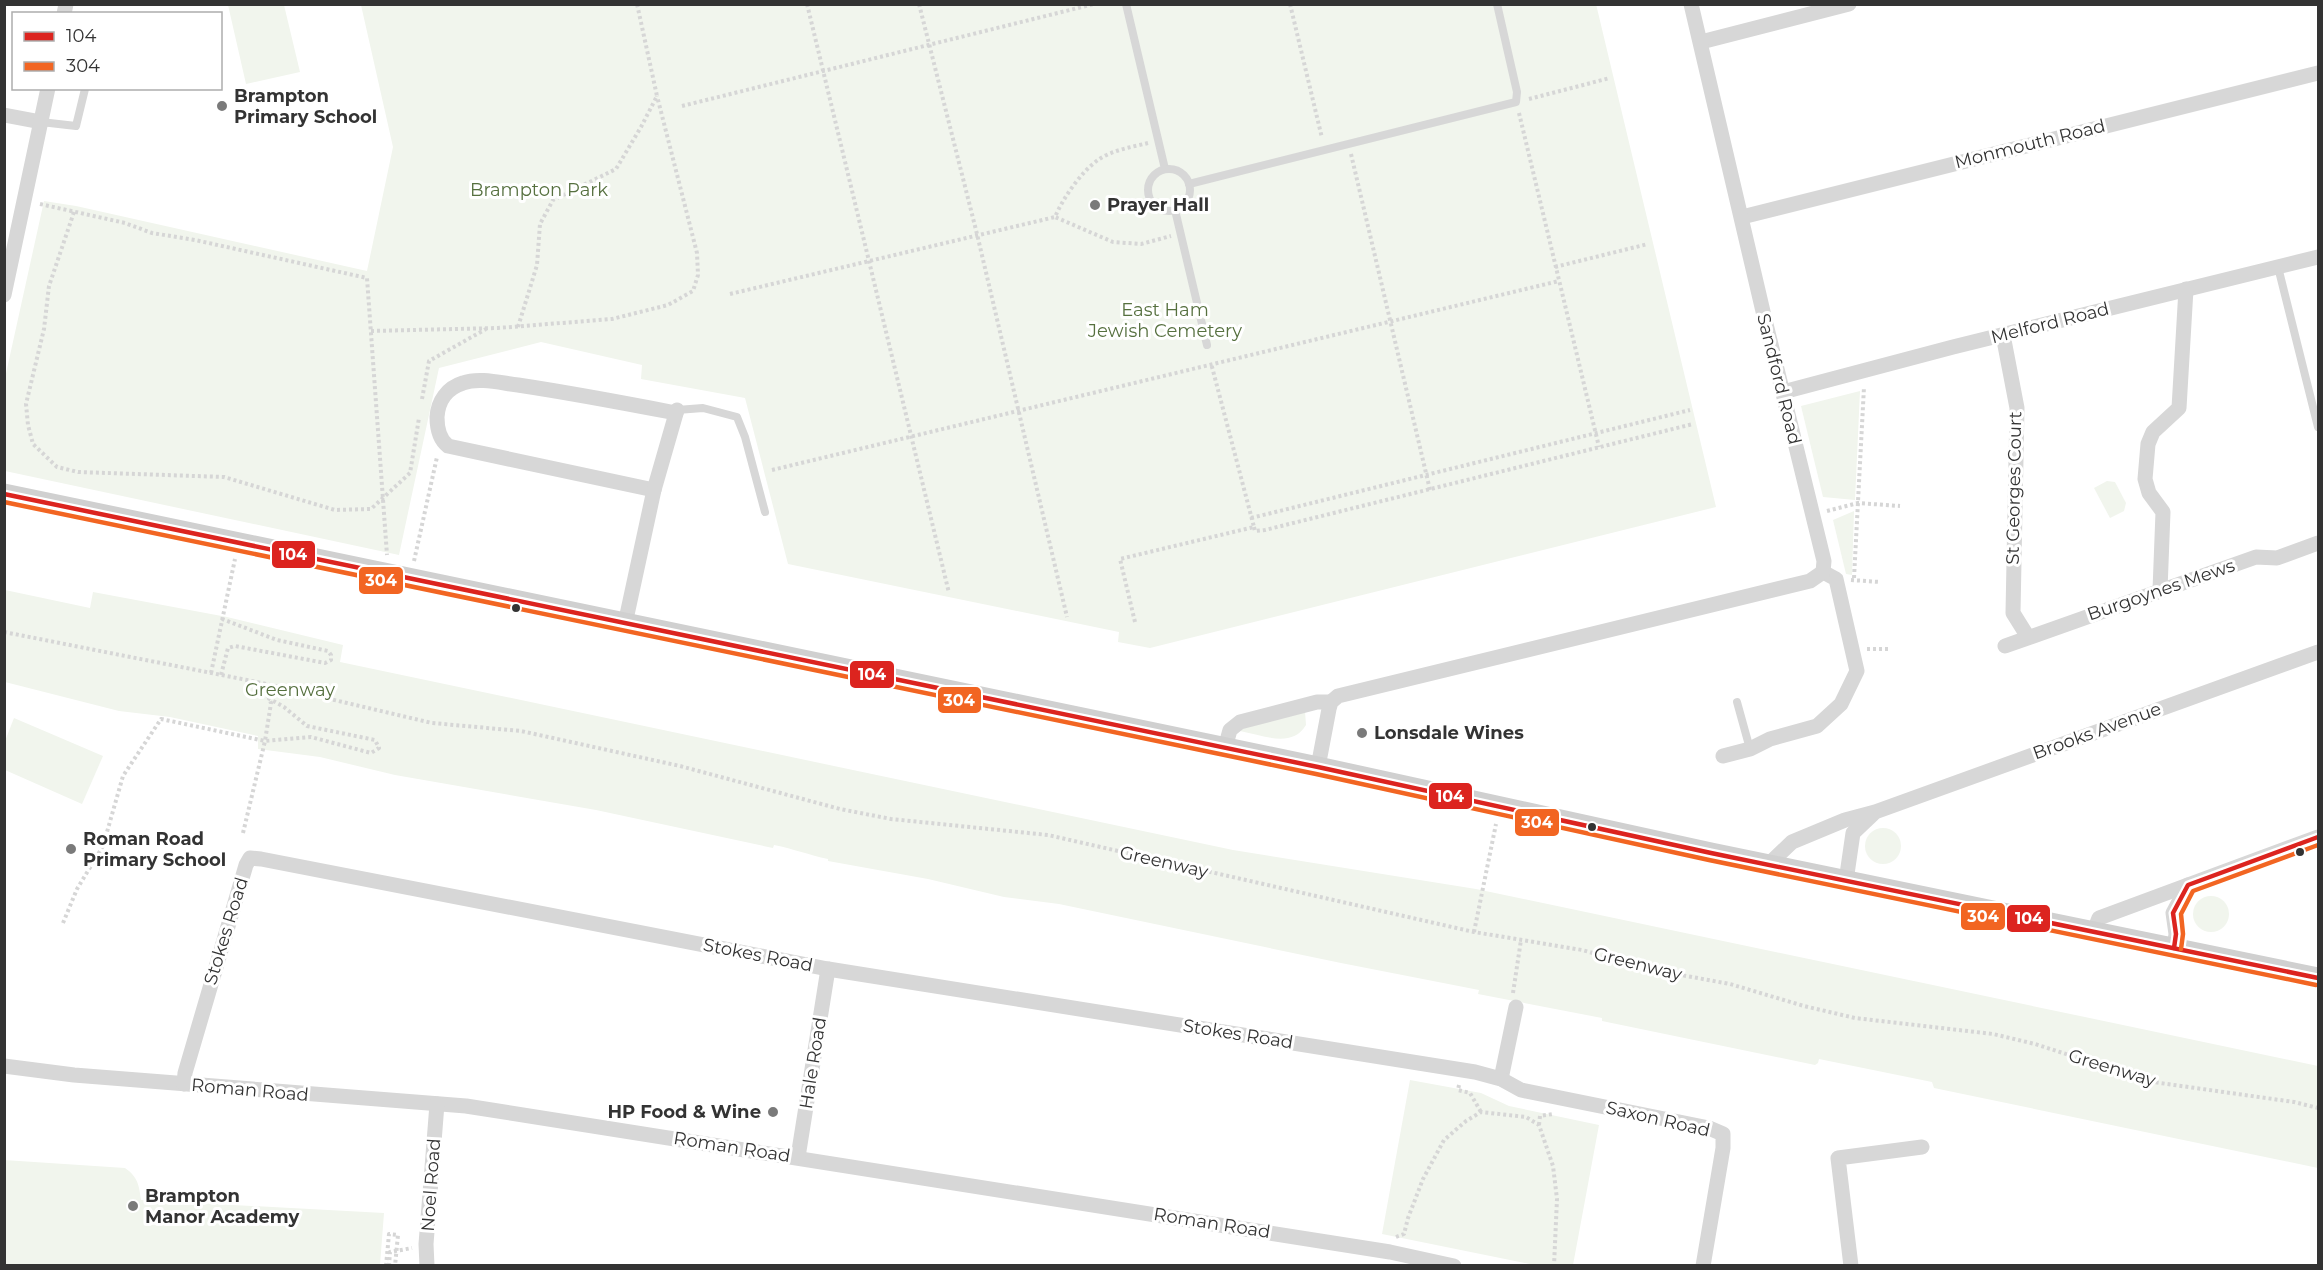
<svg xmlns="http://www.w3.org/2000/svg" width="2323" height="1270" viewBox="0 0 2323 1270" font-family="Montserrat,sans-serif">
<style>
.green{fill:#f1f5ed}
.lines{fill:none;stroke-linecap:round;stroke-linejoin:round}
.path{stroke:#d6d6d6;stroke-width:4;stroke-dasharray:3 3;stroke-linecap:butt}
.lane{stroke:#d7d7d7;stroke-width:8}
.street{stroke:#d7d7d7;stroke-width:15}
.secondary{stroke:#d0d0d0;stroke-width:21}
.path-bridge{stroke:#d6d6d6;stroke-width:4;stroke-dasharray:3 3;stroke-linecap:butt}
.bus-1-casing{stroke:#fff;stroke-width:9}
.bus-2-casing{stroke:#fff;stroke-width:9}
.bus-1{stroke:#dc241f;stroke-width:4.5}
.bus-2{stroke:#f26522;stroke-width:4.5}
.poi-dot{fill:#7a7a7a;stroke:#fff;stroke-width:2}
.bus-dot{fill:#333;stroke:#fff;stroke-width:2}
.labels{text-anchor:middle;stroke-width:6;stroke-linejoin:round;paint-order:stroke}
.poi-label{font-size:18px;font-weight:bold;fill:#333;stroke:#fff;text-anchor:start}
.street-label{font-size:18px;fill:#333;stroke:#fff}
.park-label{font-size:18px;fill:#56703f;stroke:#fff}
.line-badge{stroke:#fff;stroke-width:2}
.badge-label{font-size:16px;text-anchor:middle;font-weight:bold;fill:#fff}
</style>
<rect width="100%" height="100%" fill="#fff"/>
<g class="green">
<path d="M1596,4L1716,507L1150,648L1118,642L1119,632L788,564L745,398L641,379L642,365L541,342L439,368L399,555L5,471V378L44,201L76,206L367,271L393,147L361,5Z"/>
<path d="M228,5H284L300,72L246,84Z"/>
<path d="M1860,391L1855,500L1823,497L1801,406Z"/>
<path d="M2107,481L2115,482L2126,503L2124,511L2110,518L2094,488Z"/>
<path d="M1854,511L1852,575L1846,574L1833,520Z"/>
<path d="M5,590L90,608L93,592L227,617L343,645L340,662L1233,850L1476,889L2318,1066V1168L1934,1088L1932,1082L1819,1059L1818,1063L1815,1065L1602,1021V1018L1478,994L1479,990L1341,963L1059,904L1004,897L928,879L828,861V859C809,855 794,849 774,845L773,848L596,810L395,775L320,757L258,749V736L170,717L119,711L5,682Z"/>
<path d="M1305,711L1306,725C1292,749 1262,735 1240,731L1242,728Z"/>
<path d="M14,718L103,756L82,804L5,770V741Z"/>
<circle cx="1883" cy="846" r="18"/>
<circle cx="2211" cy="914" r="18"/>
<path d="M1410,1080L1481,1093L1509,1106L1599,1125L1573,1265H1535L1382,1234Z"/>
<path d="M4,1160L125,1168C138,1177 139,1185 141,1200L384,1213L380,1265H5Z"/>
</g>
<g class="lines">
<g class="path">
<path d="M807,4L949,593"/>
<path d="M919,4L977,234L1067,617"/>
<path d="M1290,4L1322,138"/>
<path d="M1529,99L1610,78"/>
<path d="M682,106L1094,4"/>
<path d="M1519,113L1599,447"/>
<path d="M1148,143C1132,147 1112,150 1098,160C1081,172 1063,198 1055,217L1113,242L1141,244L1171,236"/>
<path d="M1351,154L1430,490"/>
<path d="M40,204L125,223L152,233L195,240L367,278L387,555"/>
<path d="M74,212L49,286L44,329L26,404L28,425L33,444L57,467L78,472L224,477L335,510L371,509L410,473L419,418"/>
<path d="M1555,267L1648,244"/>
<path d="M730,294L1055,217"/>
<path d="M518,327L537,265L540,224L553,200L616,169L641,127L657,96L637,4"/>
<path d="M371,331L498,328L612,319L668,305L693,291L698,275L697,253L657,96"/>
<path d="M422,399L429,361L486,329"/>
<path d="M772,470L1559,281"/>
<path d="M1827,511L1858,503L1900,506"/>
<path d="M1251,518L1690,410"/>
<path d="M1254,527L1255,531L1265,530L1693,424"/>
<path d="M414,561L437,457"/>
<path d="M1854,578L1864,387"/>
<path d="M1851,580L1880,582"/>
<path d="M1135,622L1120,559L1254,527L1211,363"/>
<path d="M4,632L262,683L432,723L521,731L680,766L840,809L891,819L1048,835L1474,932L1582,950L1654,970L1730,984L1804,1006L1855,1018L1993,1034L2035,1044L2153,1082L2294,1102L2318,1108"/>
<path d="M1867,649H1889"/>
<path d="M211,673L235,559"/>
<path d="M221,675L228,648L235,646L325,663L331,660V655L328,651L277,640L222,619"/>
<path d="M243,833L265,741L271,703L263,684"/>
<path d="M63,923L77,889L103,846L123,776L161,719L265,741L311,737L371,753L379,748L375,740L307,726L284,707L268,698"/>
<path d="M1474,932L1496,824"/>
<path d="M1513,993L1521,940"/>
<path d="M1459,1085L1458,1090L1470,1093L1481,1112"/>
<path d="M1539,1125L1540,1116L1553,1114"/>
<path d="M1396,1237L1404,1234L1408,1218L1423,1179L1444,1140L1466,1121L1481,1112L1526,1117L1539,1125L1553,1166L1557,1199L1554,1266"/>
<path d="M389,1266L390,1252L412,1248"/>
</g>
<g class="lane">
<path d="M1126,4L1165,169"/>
<path d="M41,122L76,126L85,89"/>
<circle cx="1169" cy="190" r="21"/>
<path d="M1189,184L1516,102L1517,92L1497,4"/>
<path d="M1175,210L1207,345"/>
<path d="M2278,267L2318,427"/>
<path d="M677,410L703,408L737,417L745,437L765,512"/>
<path d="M1737,702L1750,749"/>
</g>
<g class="street">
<path d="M64,14L66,4"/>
<path d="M1701,42L1849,4"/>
<path d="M4,115L41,122"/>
<path d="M1742,217L2318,73"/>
<path d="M4,295L48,88"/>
<path d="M2003,335L2017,408L2013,613L2028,637"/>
<path d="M1783,392L1953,347L2318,257"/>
<path d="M654,490L448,446C439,439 437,428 437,417C438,401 447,388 463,383C479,377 501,383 518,385C571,393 624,403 676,413"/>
<path d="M2160,590L2163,512L2149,493L2145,479L2148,444L2153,432L2179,408L2186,289"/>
<path d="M625,624L654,490L677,410"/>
<path d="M2005,646L2256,557L2277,558L2318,543"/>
<path d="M1225,748L1230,730L1240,722L1317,702H1331"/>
<path d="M1723,756L1750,749L1770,739L1817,726L1841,704L1857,671L1836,579L1823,572"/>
<path d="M1318,767L1329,709L1331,702L1338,696L1810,581L1823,572L1824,561L1765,320L1691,4"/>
<path d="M1769,864L1792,842L1845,820L1875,812L2318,652"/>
<path d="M1846,881L1853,833L1873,814"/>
<path d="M2094,931L2099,918L2318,837"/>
<path d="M2174,948L2176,934L2173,913L2188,885"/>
<path d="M4,1066L74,1075L466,1106L1390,1252L1454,1266"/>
<path d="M1501,1079L1516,1007"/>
<path d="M184,1084L185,1073L246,865L250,858L261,859L828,969L1475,1072L1501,1079L1521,1090L1709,1128L1723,1134V1148L1703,1266"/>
<path d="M798,1157L828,969"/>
<path d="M427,1266L426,1244L437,1104"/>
<path d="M1851,1266L1838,1158L1922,1147"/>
</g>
<path class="secondary" d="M4,494L1318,767L1711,853L2318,978"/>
<path class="path-bridge" d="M386,1266L389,1234L398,1235L395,1266"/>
<g class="bus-1-casing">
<g id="bus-1">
<path d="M4,494L1318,767L1711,853L2318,978"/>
<path d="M2174,948L2176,934L2173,913L2188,885L2318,837"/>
</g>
</g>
<g class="bus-2-casing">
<g id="bus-2">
<path d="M4,502L1316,774L1709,860L2316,985"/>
<path d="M2181,949L2183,934L2181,914L2193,891L2318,845"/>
</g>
</g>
<use href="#bus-1" class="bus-1"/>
<use href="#bus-2" class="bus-2"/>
</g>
<g class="poi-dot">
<circle cx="222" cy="106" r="6"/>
<circle cx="1095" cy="205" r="6"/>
<circle cx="1362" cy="733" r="6"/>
<circle cx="71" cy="849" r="6"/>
<circle cx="773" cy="1112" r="6"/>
<circle cx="133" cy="1206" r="6"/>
</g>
<g class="bus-dot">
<circle cx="516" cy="608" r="5"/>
<circle cx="1592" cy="827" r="5"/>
<circle cx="2300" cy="852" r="5"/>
</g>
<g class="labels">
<g class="poi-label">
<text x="234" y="102">Brampton<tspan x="234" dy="21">Primary School</tspan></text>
<text x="1107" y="211">Prayer Hall</text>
<text x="1374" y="739">Lonsdale Wines</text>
<text x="83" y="845">Roman Road<tspan x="83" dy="21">Primary School</tspan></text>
<text x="761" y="1118" text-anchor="end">HP Food &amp; Wine</text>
<text x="145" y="1202">Brampton<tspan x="145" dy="21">Manor Academy</tspan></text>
</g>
<g class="street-label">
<text transform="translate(2030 144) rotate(-14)" y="6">Monmouth Road</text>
<text transform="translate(2050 323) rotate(-14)" y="6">Melford Road</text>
<text transform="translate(1779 379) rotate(76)" y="6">Sandford Road</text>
<text transform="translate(2014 488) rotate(-89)" y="6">St Georges Court</text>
<text transform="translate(2161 590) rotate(-19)" y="6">Burgoynes Mews</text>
<text transform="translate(2097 731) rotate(-20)" y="6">Brooks Avenue</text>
<text transform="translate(1164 862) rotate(13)" y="6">Greenway</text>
<text transform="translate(226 931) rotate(-73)" y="6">Stokes Road</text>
<text transform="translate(758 955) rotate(11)" y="6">Stokes Road</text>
<text transform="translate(1638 964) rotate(14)" y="6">Greenway</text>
<text transform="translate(1238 1034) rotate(9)" y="6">Stokes Road</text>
<text transform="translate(813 1063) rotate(-81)" y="6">Hale Road</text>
<text transform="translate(2112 1068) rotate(17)" y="6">Greenway</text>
<text transform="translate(250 1090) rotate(5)" y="6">Roman Road</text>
<text transform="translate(1658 1119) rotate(13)" y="6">Saxon Road</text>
<text transform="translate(732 1147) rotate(9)" y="6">Roman Road</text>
<text transform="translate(431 1185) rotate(-86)" y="6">Noel Road</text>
<text transform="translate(1212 1223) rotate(9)" y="6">Roman Road</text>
</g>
<g class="park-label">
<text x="539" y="196">Brampton Park</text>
<text x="1165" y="316">East Ham<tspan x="1165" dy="21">Jewish Cemetery</tspan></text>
<text x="290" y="696">Greenway</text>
</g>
</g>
<g class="line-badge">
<rect x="271" y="540" width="45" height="29" rx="6" fill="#dc241f"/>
<rect x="358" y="566" width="46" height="29" rx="6" fill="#f26522"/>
<rect x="849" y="660" width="46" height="29" rx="6" fill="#dc241f"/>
<rect x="937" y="686" width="45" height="28" rx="6" fill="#f26522"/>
<rect x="1428" y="782" width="45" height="28" rx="6" fill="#dc241f"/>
<rect x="1514" y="808" width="46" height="29" rx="6" fill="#f26522"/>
<rect x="1960" y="902" width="46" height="29" rx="6" fill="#f26522"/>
<rect x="2006" y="904" width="45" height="29" rx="6" fill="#dc241f"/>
</g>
<g class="badge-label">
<text x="293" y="560">104</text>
<text x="381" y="586">304</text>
<text x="872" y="680">104</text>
<text x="959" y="706">304</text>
<text x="1450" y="802">104</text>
<text x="1537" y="828">304</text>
<text x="1983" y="922">304</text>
<text x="2029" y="924">104</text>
</g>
<rect width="2323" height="1270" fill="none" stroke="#333333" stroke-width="12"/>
<rect x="12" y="12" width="210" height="78" fill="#ffffff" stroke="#adadad" stroke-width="1.5"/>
<rect x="24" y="32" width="30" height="9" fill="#dc241f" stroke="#adadad" stroke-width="1.5"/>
<text x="66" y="42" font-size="18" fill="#333333">104</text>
<rect x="24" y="62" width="30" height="9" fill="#f26522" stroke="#adadad" stroke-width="1.5"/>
<text x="66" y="72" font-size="18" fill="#333333">304</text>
</svg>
